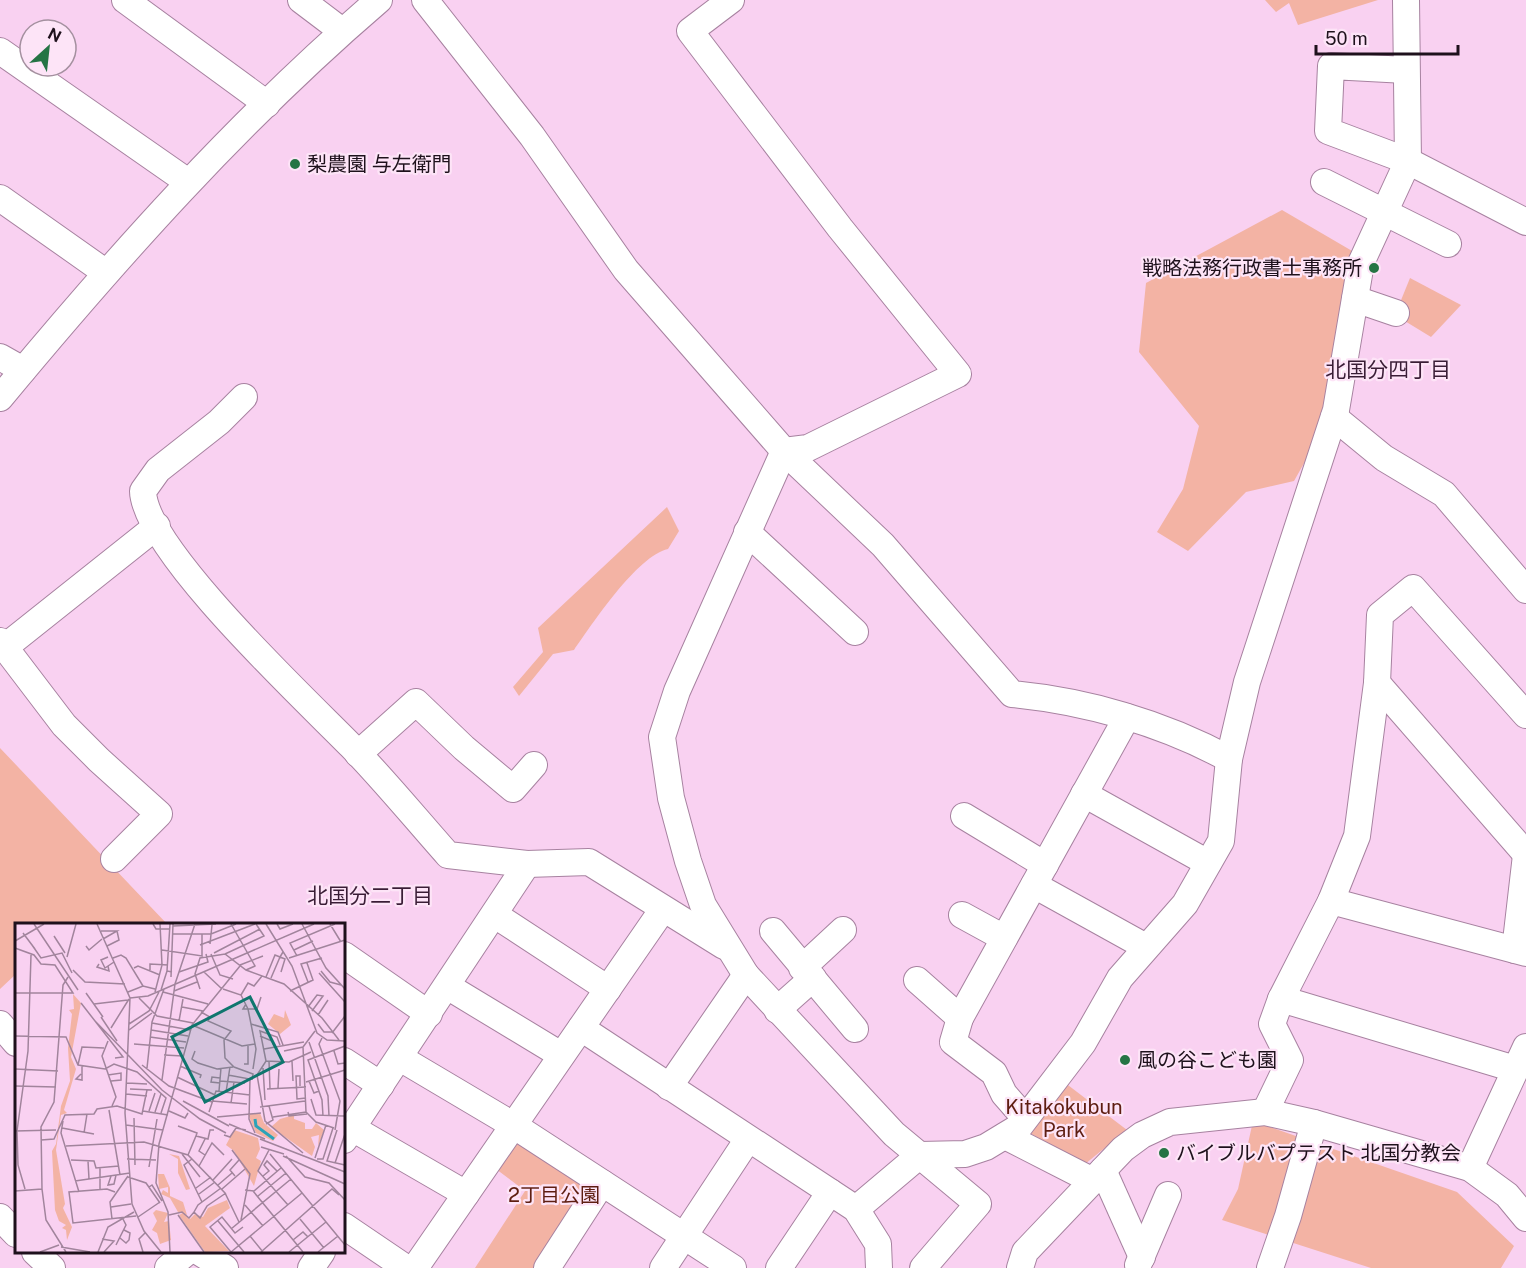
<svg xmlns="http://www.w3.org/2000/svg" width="1526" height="1268" viewBox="0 0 1526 1268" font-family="'Public Sans','Noto Sans JP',sans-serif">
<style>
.green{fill:#f3b3a4}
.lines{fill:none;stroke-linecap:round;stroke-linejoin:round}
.minor-casing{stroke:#a782a0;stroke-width:28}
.minor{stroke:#fff;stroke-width:26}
.poi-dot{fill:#257444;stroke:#fde4f7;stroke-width:2}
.labels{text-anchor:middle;stroke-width:4.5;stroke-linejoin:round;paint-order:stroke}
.poi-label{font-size:20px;fill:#1e111c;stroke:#fde4f7;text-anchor:start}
.park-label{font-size:20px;fill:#5e1e11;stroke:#fde4f7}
.neighbourhood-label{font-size:21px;fill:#3a1d36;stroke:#fde4f7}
.inset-river{fill:none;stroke:#2ba3b9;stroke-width:3}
.inset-road{fill:none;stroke:#a1849c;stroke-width:1.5}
.view{fill:#0f766e;fill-opacity:0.15;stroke:#0f766e;stroke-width:3}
.inset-edge{fill:none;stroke:#1e111c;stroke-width:3}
</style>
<rect width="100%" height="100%" fill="#f9d1f1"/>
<g class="green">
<path d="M1265,0H1378L1298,25L1289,3L1276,12Z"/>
<path d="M1282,210L1359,255L1329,419L1294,481L1246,492L1188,551L1157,532L1183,489L1199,426L1139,352L1146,283Z"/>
<path d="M1410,278L1461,305L1431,337L1395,315Z"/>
<path d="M667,507L679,531L668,549C637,556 593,623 574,650L553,654L519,696L513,687L543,652L538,628Z"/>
<path d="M0,748L167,924H16V974L0,989Z"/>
<path d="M1060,1079L1127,1130L1085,1164L1019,1127Z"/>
<path d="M1253,1121L1457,1192L1514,1246L1501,1268H1371L1222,1220L1238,1189Z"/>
<path d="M522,1140L594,1187L541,1268H475L525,1191L496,1169L513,1141Z"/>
</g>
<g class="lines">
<g class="minor-casing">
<g id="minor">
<path d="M125,0L267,104"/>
<path d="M301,0L342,31"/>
<path d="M425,0L532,136L626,270L784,451L883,545L1012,694C1086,701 1163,723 1229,759"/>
<path d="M731,0L690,31L840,228L958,374L808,448L784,451"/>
<path d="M0,51L188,182"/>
<path d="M1406,70L1331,66L1328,131L1408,161L1526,222"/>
<path d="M1324,182L1448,244"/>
<path d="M0,198L105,272"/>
<path d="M1355,299L1396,313"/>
<path d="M0,357L23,370"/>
<path d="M244,397L219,422L158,470L143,491C144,549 306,700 351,746C385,781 416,819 448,855L527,864L589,862L724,946"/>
<path d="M0,398C117,257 239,120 379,0"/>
<path d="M1334,417L1384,458L1444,494L1526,590"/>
<path d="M784,451L677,691L662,737L671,798L688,861L703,905L746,975L894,1134L978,1204L923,1268"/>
<path d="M747,532L855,632"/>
<path d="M0,641L64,725L99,760L159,814L114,859"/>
<path d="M5,647L157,526"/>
<path d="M1377,683L1526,854"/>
<path d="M358,754L416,702L464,748L513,789L534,765"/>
<path d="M1084,794L1208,863"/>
<path d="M964,816L1045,865"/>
<path d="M1034,885L1146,947"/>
<path d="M1331,901L1526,953"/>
<path d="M495,915L608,989"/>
<path d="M962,915L1004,938"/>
<path d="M773,931L855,1029"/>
<path d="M1515,950L1526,855"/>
<path d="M344,955L429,1014"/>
<path d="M802,968L843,930"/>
<path d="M917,980L960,1018L1127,717"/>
<path d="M447,986L561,1055"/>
<path d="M1281,999L1515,1069"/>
<path d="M777,1010L813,978"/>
<path d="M960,1018L953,1042L994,1073L1004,1094L1025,1118"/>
<path d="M0,1024L16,1043"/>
<path d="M581,1028L856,1209L878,1244L879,1268"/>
<path d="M400,1058L513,1125L733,1268"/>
<path d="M344,1061L381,1085"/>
<path d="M669,1087L746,975"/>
<path d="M1265,1112L1290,1060L1272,1024L1281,999L1331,901L1357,836L1377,683L1380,615L1413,588L1526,715"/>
<path d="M352,1128L466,1194"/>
<path d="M1005,1136L1093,1181"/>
<path d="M344,1140L527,864"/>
<path d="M1470,1168L1526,1047"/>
<path d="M1103,1170L1142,1257"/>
<path d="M856,1209L920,1155L965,1154L986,1147L1019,1127L1083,1043L1120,978L1185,904L1221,841L1229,759L1247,682L1336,410L1361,263L1408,161L1406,0"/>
<path d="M0,1217L16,1234"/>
<path d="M344,1226L406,1268"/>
<path d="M35,1252L52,1268"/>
<path d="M199,1252L225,1268"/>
<path d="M1138,1265L1168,1195"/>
<path d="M168,1268L187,1252"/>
<path d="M311,1268L322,1252"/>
<path d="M415,1268L663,909"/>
<path d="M547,1268L602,1183"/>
<path d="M663,1268L748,1139"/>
<path d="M779,1268L830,1192"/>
<path d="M1020,1268L1025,1252L1123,1149L1142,1135L1170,1122L1265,1112L1314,1123L1470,1168L1507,1195L1526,1218"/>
<path d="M1270,1268L1288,1216L1314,1123"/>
</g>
</g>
<use href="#minor" class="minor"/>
</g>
<g class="poi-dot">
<circle cx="295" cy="164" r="6"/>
<circle cx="1374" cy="268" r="6"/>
<circle cx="1125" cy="1060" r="6"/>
<circle cx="1164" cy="1153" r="6"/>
</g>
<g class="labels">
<g class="poi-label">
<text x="307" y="171">梨農園 与左衛門</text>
<text x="1362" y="275" text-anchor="end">戦略法務行政書士事務所</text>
<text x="1137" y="1067">風の谷こども園</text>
<text x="1176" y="1160">バイブルバプテスト 北国分教会</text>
</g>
<g class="park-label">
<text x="1064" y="1114">Kitakokubun<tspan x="1064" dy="23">Park</tspan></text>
<text x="554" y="1202">2丁目公園</text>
</g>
<g class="neighbourhood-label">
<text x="1388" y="377">北国分四丁目</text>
<text x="370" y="903">北国分二丁目</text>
</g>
</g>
<g transform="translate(15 923)">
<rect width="330" height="330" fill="#f9d1f1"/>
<path d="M58,71L66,80L56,134L61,146L49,187L52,190L46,192L41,227L50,281L48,285L57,304L52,317L51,307L47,305L51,302L44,298L40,287L37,228L41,221L46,183L55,158L53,125L57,91L54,87L59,86ZM270,87L276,102L265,111L253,101L259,91L269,95ZM245,190L249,200L263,212L258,218L241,210L233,191ZM279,192V196L290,200V206H297L301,200L309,207L303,223L304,212L296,214L300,224L297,233L256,204L265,196ZM219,207L243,215L245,226L241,235L246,238L239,263L219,228L211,222ZM154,231L164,233L175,266L171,267L163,250V236ZM143,251H149L155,265V273L168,279L172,292L163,289L155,275L146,271L148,267L153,270V264L144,266ZM212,277L215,285L190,303L214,328L190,329L164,292L168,290L175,296L180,291L188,294L193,285ZM141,287L153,290L149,299L154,298L156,317L145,321L142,310L137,307L142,298L138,290Z" fill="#f3b3a4"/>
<path class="inset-river" d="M240,196L241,203L259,216"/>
<path class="inset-road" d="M19,1L63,67M82,1L115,75L110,190L117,281L129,308L146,329M138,1L141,6H155M155,1L152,48L157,49M216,1L240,43L231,47M251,1L277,43L302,110L312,117L330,118M262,1L265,6L278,1M287,1L311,45L330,66M315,1L326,19M158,3L201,1M86,8H102L88,16M8,10L20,26M158,11H196L221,1M39,13L50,30M0,18L29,1M195,21L197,2M17,22L26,35L47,30L57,50M185,22L240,1M71,23L74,27L87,16M92,23L104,17L102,8M0,25L19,32L26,41L40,42L58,70H0M147,27L187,33V11M279,27L298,18M199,30L245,6M196,31L205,52L218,56M210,31L249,13L241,1M282,33L275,20L320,1M52,34L61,1M93,34L86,37L90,45L99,39M265,34L270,36L266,49M98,35L106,32L111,35L128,63M274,35L330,17M84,41L82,44L94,48L93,43M225,42L248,33M119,45L123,43L145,52M58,47L70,59L110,61M135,47V41L153,42M306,48L315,59L326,62M164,49L193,39L191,31M189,49L207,66M304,50L330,79M156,54L158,1M251,54L260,32L265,34L268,29M256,55L265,34M293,59L286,41L307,35M185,66L180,51L185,35L210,31L231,47L269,61L307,95L324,117M208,66L226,72L233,86L241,126L238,146M146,67L152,48M159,68L182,59M275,68L298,57L292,40M113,69L128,63L140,66M140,69L147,42L145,1M148,69L193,81M71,70L88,94M226,72L233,60L239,63L247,53M115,75L133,73L299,1M124,75L142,93L178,100M66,80L108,134L100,135M79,81L113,77M231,81L228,86H242L246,74M167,84L188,88M293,84L302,72L308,73L297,88M186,89L195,94L193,98L216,108L209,117L210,135L219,144L238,151L237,157M303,92L313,77M86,94L102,118M80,98L147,167L185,196L211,210M164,98L168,76M137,100L175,107M114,101L134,88L144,69M236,101L263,109L268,122M303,101L309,109H317M177,102L227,123L240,121M96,105L114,76M114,107L137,90M136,107L173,113M317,110L330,93M0,113L51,114L63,142L90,146L99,141L122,149L151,175L146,190M245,113L257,118L259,123M135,114L171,119M307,115L304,121L325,178L320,207M93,118L87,133L101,174L97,183M294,119L313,173L314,193M119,121L169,125M288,124L291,189L301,199L319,205M249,126L289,119M180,128L177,136L183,140L202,146L218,144M269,128L288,124L300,108M319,128L323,141L330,140M149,132L168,133M251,138L245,108L262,114L265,122M254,138L255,166M277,138L278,158M229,141H233V122M63,142L67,124L89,125M127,142L154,163L197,179M165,143L186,152L185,155M132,145L137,99L149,66M248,145L250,177M0,146L43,148M66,151L61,156L67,157V143M93,152L106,150V157L96,158M213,152L235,156L234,196L240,210M162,154L200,172M147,157L160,61L180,1M205,158L230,160M294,158L299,170L304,168M291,159L330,147M112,160L132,161M205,160L196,159L197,154L205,155M0,163L41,164M285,163V153H281L282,176L291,175M263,165L264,146M115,166L137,167M252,166L291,164M204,168L206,145M211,169L215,144M111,171L132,173M296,176L301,192L330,193M168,178L214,203M197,178L232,181M216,180L219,159M245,184L290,178M94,187L105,252M128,188L153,192M134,188L140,170M154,188L170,195L173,190M140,189L146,171M194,189L201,168L235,172M273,189L274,193L292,191M308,193L307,177L293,137L330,123M202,194L246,190M258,194L291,189M119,195L120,242M48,198L46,210L64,269M214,201L250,216M251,201L258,197L254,183M111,202L148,207M163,203L182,210L181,213M47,205L79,211M322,207L312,238L330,242M0,208L41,207M69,210L72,191M209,212L215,214L221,205L231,207M190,216L184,228L190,232M245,216L330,249M26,217L39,216L50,192L79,191L82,186L102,183L127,191L132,167M51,223L129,219L173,232L210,270L224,299M246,224L269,231M217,227L235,251L226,297M254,227L243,248L273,282M288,230L250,198L242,152L251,138L274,139L296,129M167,231L185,254M255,231L330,322M173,232L181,213L193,216L195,207H199M268,233L330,261M271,233L290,254L314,260L330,277M300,235L311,202M112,236L141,237M177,236L169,242L187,279M302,236H308L318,205M56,237L79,238L81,245L104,243M73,238L74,256M320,240L330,211M184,243L197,220L209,232M134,244L142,196M96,253L93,262L99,261L101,252M220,253L215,247L224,237M248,253L254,248L249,242L252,238L262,248M113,254L131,260L145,280M198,257L217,236M60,258L115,250M203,262L217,250M134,264L137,262L147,278M181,265L196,254M10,266L3,242L2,208L13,128L16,32M27,266L31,297L51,329M85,266V244M207,266L230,246M230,267L239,268L266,245M0,268L27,266L26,204L39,179L48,62L53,54M238,268L288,329M100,269L92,266L54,269L58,300L121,293M184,271L200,259M243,273L271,250M230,282L248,303M96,284L116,281M179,289L183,282L206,265M154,292L167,289L174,295L179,289L185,295L192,283L211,270M163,292L189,329M123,294L145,279M97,296L95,279L113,253M285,296L309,325M203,298L229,329M228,304L220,310L207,294L195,304L216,329L287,270M216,306L276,256M235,313L248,329M105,315L111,320L114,317L115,310L109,307M87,316L99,318L89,329M278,317L288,309L293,314M101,322L111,302L108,296M46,324L75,329M25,329L44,322M83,329L93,304L119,289M128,329L124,316L130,310M155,329L153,289L141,260L144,221L177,102L225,43M246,329L317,266L324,272M274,329L311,299M303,329L323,313"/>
<path class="view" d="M235,74L268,139L190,179L157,114Z"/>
<rect width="330" height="330" class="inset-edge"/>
</g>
<g transform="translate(48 48) rotate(27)"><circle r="28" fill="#fde4f7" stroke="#a4909f" stroke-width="1.5"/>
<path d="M0-4.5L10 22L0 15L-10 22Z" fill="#257444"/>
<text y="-9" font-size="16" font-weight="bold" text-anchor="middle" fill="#1e111c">N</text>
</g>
<path d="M1316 45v9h142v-9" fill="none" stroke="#1e111c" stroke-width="3"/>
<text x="1325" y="45" font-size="18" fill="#1e111c" stroke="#fde4f7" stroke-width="4.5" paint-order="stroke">50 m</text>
</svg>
